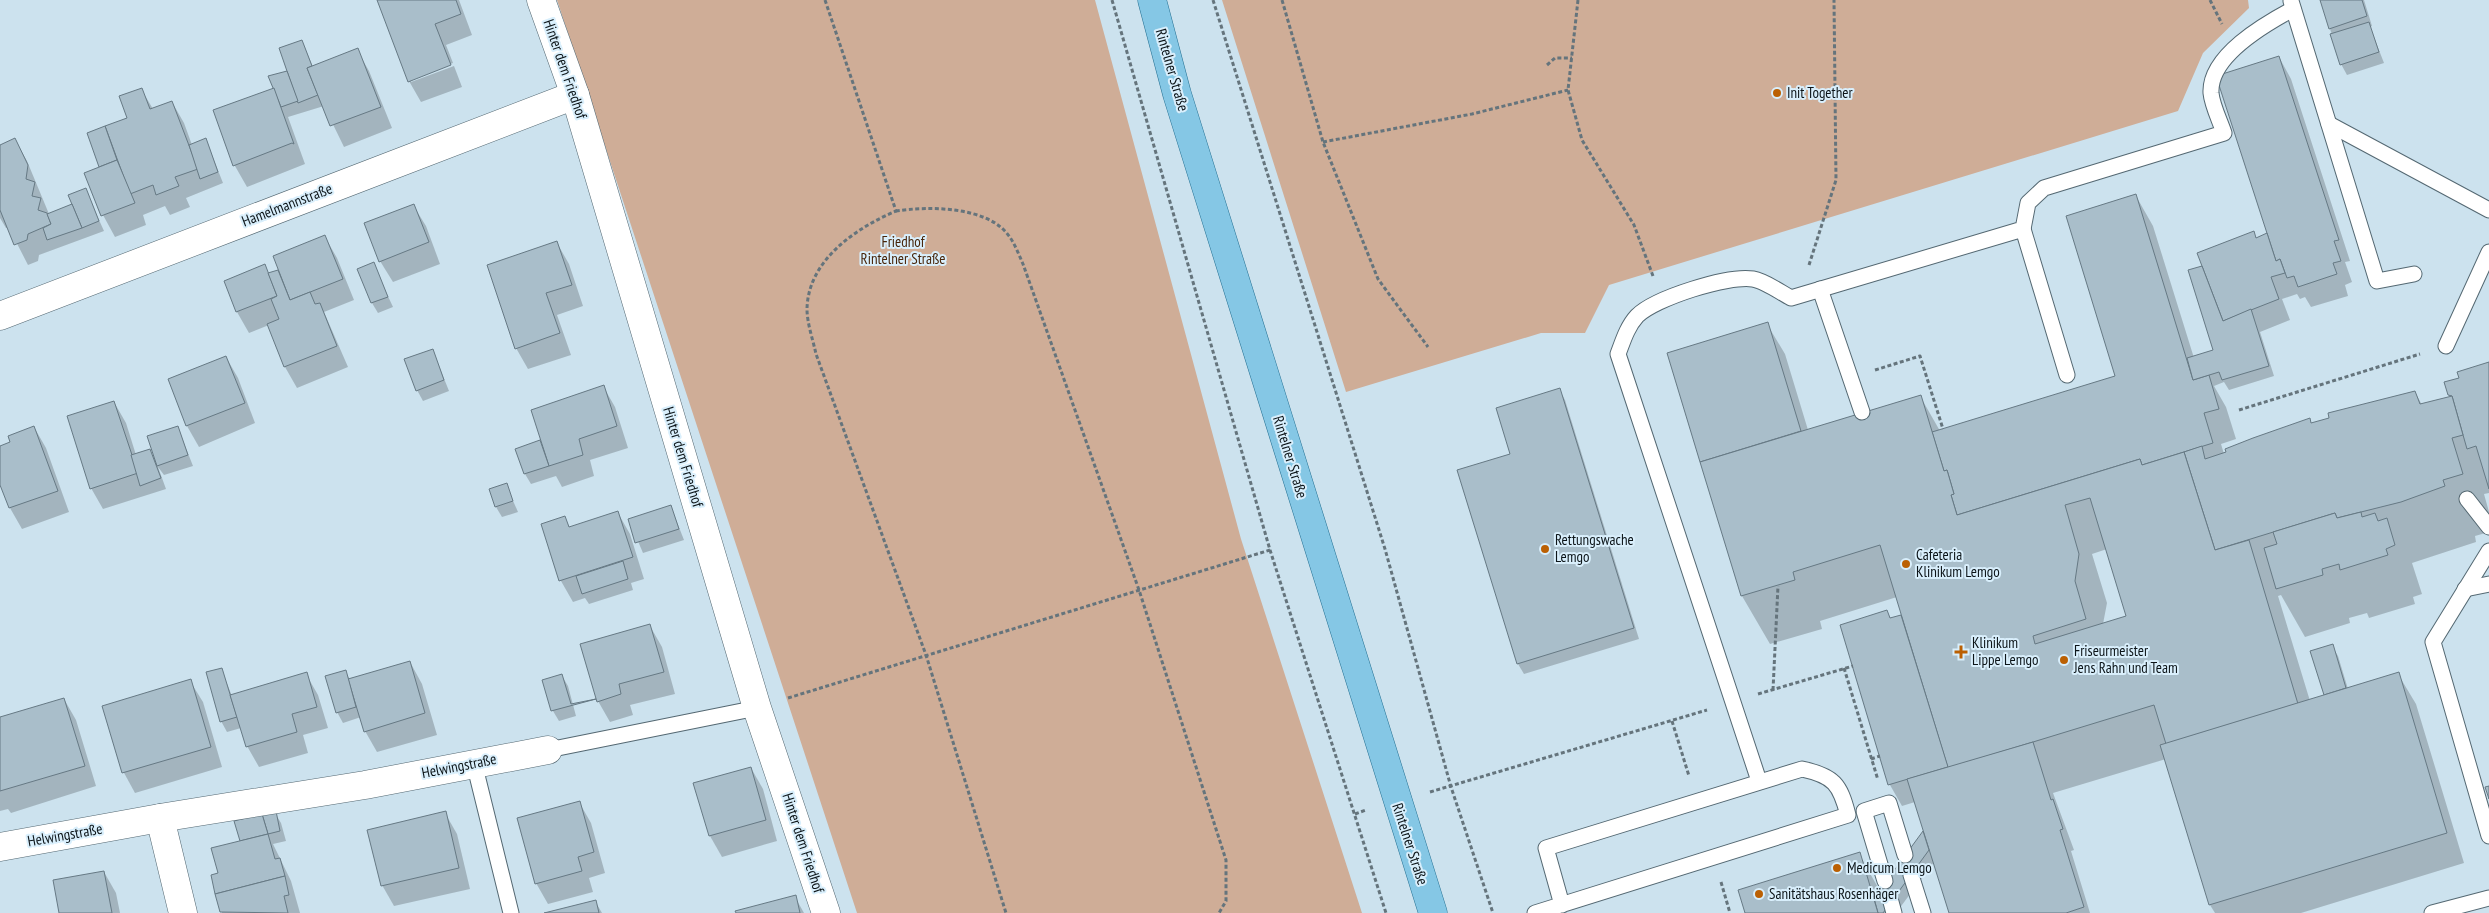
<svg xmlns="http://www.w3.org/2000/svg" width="2489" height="913" viewBox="0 0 2489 913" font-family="'PT Sans Narrow',sans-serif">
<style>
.green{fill:#cfad97}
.shadow{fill:#0003;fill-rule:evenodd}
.building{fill:#a9beca;stroke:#667984;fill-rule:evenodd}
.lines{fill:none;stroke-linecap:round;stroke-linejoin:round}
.lane-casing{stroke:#546872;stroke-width:17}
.street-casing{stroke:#546872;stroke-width:29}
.primary-casing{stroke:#257092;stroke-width:29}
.path{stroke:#65747c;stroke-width:3;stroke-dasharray:4 2.5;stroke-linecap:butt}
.lane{stroke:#fff;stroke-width:15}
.street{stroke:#fff;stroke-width:28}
.primary{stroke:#85c7e5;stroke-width:28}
.poi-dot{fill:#bb6003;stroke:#d9effc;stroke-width:2}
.labels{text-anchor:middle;stroke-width:4;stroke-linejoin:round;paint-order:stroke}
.street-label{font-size:15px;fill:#0c1418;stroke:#d9effc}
.poi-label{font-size:15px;fill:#0c1418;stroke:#d9effc;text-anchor:start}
.park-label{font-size:15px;fill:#48250a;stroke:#d9effc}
</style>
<rect width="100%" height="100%" fill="#cce2ee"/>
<g class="green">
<path d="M557,0H1095L1241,539L1362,913H857Z"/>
<path d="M1222,0H2248L2249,8L2203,53L2178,111L1609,285L1585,333H1541L1346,392Z"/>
</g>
<g class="shadow">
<path d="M379,0H459L472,35L446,45L453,63L411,79V82L454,66L462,87L421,102L409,81Z"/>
<path d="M2321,0H2364L2372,26L2370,27L2384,63L2347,75L2341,64Z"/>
<path d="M302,41L313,67L357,50L369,71L392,128L344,147L324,106L288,117L305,164L247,187L235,166L215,110L274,89L288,71Z"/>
<path d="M2279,57L2291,79L2350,261L2345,262L2352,282L2345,285L2348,296L2311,307L2305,297L2300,299L2297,294L2282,299L2290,320L2260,332L2274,376L2229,390L2224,382L2214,386L2226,407L2236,439L2221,444L2224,454L2309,419L2312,424L2415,392L2422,405L2451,397L2449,395L2460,379L2489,364V493L2484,494L2489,512V532L2475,536L2476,542L2412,563L2422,594L2413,597L2415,604L2369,618L2367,613L2349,618L2350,623L2305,637L2281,595L2278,596L2310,701L2325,696L2332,646L2338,656L2348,689L2398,674L2416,704L2464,863L2301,913H2215L2210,905L2166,759L2053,793L2074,850L2071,851L2090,913H1950L1934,862L1896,913H1746L1859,854L1880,891L1924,831L1915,802L1902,806L1890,785L1842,626L1887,612L1891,619L1901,616L1904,621L1897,597L1820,621L1822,629L1770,644L1742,596L1701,461L1767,324L1785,354L1808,430L1920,396L1940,431L2116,377L2136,196L2153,226L2194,358L2214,351L2201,267L2253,233L2256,239L2269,234ZM2107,549L2128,617L2103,624L2107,603L2092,554Z"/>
<path d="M141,89L153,109L172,102L184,123L192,145L206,140L223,183L186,198L190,207L170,215L165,206L143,215L146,225L115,237L103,215L85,173L101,167L88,134L129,118Z"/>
<path d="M15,140L27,161L49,214L73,204L85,189L104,231L39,255L38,261L28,265L9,228H6L0,218V146Z"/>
<path d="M413,205L426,226L440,264L393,282L380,261Z"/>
<path d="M325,237L337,258L354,300L324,312L348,367L297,388L285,367L269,325L249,333L237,312L264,266L269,275L280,271Z"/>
<path d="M557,243L569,264L583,306L557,315L571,355L528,369L516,348Z"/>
<path d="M373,264L393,307L378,313L372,303Z"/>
<path d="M433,351L449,391L423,401L417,390Z"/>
<path d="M226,357L238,378L255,423L199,447L187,426L170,380Z"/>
<path d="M603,386L615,407L628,448L590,460L594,476L562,487L556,476L531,484L525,474L540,442L544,447Z"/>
<path d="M1559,389L1565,400L1639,639L1524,674L1518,664Z"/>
<path d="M114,402L126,423L136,455L150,451L156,461L178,428L193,466L164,475L158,467L166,489L103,509L91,488Z"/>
<path d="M34,427L46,448L69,512L22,529L10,508L0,481V447L11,443Z"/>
<path d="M506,485L518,512L502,517L496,507Z"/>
<path d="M671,507L684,540L643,553L629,520Z"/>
<path d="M618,513L630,534L644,579L631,583L633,590L589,604L585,598L573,602L561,581L542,525L564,517L570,528Z"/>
<path d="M650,626L662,647L675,694L630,705L633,715L610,722L598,701Z"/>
<path d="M410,662L422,684L437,735L377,752L365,731L361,717L343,723L337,712L345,671L350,680Z"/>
<path d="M221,669L232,696L306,674L318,695L328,728L303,735L308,753L259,767L247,746L241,728L227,732L221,721Z"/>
<path d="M562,676L568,686L576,716L559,721L553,711Z"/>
<path d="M190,681L203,702L222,767L135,793L123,771Z"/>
<path d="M64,699L76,720L96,786L11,813L8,809L0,811V719Z"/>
<path d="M751,768L763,789L777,841L722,857L710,836Z"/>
<path d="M579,802L591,823L605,873L589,878L593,892L548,904L536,883Z"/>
<path d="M275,813L281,823L286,841L273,844L291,881L300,913H222L219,874L242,842Z"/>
<path d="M445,813L457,834L470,889L394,906L382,885Z"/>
<path d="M104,872L116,893L120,913H61Z"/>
<path d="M795,897L804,913H737Z"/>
<path d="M595,901L602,913H549Z"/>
</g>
<g class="building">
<path d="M377,0H456L461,14L435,24L451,65L408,82Z"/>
<path d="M2320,0H2362L2367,16L2329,29Z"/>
<path d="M2369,22L2379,52L2340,65L2330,34Z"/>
<path d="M302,40L312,66L307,68L318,95L298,103L279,48Z"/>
<path d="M358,48L381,107L330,126L307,68Z"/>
<path d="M2279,56L2339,240L2334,241L2341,261L2333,263L2337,274L2298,287L2294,276L2287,278L2280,259L2276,261L2216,76Z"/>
<path d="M287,71L298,101L281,107L268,76Z"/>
<path d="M142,88L150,109L172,101L198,169L175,177L179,186L156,195L153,185L130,194L105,126L127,118L119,96Z"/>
<path d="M274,88L294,144L292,143L233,166L213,110Z"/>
<path d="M105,126L117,160L99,167L87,133Z"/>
<path d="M15,138L28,165L26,179L35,182L32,196L41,198L38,210L47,213L51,224L28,234L27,240L14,245L0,210V145Z"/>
<path d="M206,138L218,172L200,179L189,145Z"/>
<path d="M117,160L135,203L101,216L84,173Z"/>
<path d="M86,188L99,221L82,228L68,195Z"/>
<path d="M2136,194L2193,380L2209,375L2219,409L2204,413L2213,443L2142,465L2140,459L1957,515L1951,495L1954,494L1947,470L1944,471L1932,432L2115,376L2066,216Z"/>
<path d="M72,204L82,228L47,240L43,228L51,224L47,214Z"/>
<path d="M414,204L429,242L379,262L364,223Z"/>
<path d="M2254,231L2256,238L2267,233L2276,261L2280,259L2285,273L2271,277L2279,299L2223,321L2197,253Z"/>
<path d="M325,235L343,279L290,300L273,256Z"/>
<path d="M557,241L572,285L546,293L560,333L515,349L487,265Z"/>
<path d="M374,262L388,297L371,303L357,269Z"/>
<path d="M265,264L277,296L236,312L224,281Z"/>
<path d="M2202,266L2223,321L2251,309L2269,366L2222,380L2219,372L2193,380L2187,358L2213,350L2188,270Z"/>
<path d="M278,270L290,300L310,292L315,304L320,303L337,346L284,367L267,324L279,319L271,299L277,296L268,273Z"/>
<path d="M1768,322L1801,431L1700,462L1667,353Z"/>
<path d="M433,349L444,380L416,391L404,359Z"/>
<path d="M226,356L245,403L186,426L168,379Z"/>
<path d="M2489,362V489L2476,446L2467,449L2452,396L2448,395L2444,382L2459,378L2457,372Z"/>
<path d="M604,385L617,426L579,439L583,455L549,466L531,410Z"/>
<path d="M1560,388L1634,628L1517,664L1457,470L1510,454L1496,408Z"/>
<path d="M2415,391L2420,404L2452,396L2463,435L2452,438L2463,474L2443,480L2445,486L2401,502L2337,518L2335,513L2215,550L2184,452L2202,446L2205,459L2226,452L2225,449L2253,438L2310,418L2311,423L2329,418L2328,413Z"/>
<path d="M1921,395L1944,471L1947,470L1954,494L1951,495L1957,515L2140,459L2142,465L2184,452L2215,550L2249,540L2298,704L2166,744L2154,705L1948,768L1880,545L1793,572L1795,580L1741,596L1700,462ZM2090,498L2126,616L2035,644L2033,636L2086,619L2075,581L2079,554L2065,505Z"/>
<path d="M114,401L138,473L90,489L67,416Z"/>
<path d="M34,426L58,491L9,508L0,485V446L10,442L8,436Z"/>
<path d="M178,426L188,455L157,466L147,436Z"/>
<path d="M540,440L549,466L524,474L515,449Z"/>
<path d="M150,449L161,478L140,486L131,455Z"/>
<path d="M507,483L513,501L495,507L489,489Z"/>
<path d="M671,505L679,529L635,543L628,519Z"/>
<path d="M618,511L633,557L559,581L541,524L565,516L569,527Z"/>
<path d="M2361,512L2362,517L2375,513L2378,521L2387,518L2395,545L2386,549L2388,555L2340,570L2339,564L2322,569L2323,575L2276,589L2264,548L2277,544L2273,532L2335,513L2337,518Z"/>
<path d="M623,561L628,579L582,594L576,576Z"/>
<path d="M1887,610L1890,618L1901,615L1948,767L1888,785L1840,625Z"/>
<path d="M650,624L664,672L619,684L621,694L597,702L580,644Z"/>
<path d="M2333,644L2346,688L2324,695L2310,651Z"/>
<path d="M410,661L425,713L364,732L348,679Z"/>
<path d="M222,668L237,717L220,722L206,672Z"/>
<path d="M346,670L356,707L336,713L325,676Z"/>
<path d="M307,672L317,707L292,714L297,732L246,747L230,695Z"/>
<path d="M2399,672L2447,833L2209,905L2160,745Z"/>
<path d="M562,674L571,704L596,699L551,711L542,680Z"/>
<path d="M191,679L211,747L122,773L102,706Z"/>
<path d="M64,698L85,766L0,791V717Z"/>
<path d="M2033,742L2051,800L2053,799L2063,829L2060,830L2084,907L2066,913H1949L1907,779Z"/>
<path d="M751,767L766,820L709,836L693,783Z"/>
<path d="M2489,786V799L2485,787Z"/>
<path d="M580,801L594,852L578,857L582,871L535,884L517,818Z"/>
<path d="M276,811L280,831L268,834L262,814Z"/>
<path d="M446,811L459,868L381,886L367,830Z"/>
<path d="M262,814L268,834L240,841L234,821Z"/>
<path d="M1923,831L1929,850L1883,913H1878L1874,898Z"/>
<path d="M268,834L275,859L280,858L285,876L215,894L211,875L218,873L211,848Z"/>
<path d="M1860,852L1878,913H1745L1738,890Z"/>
<path d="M104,871L112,913H59L53,880Z"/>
<path d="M285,876L289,895L284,896L288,913L220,912L215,894Z"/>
<path d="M796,895L800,913H736L735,911Z"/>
<path d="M596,900L599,913H544Z"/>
</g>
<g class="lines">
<g class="lane-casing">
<g id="lane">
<path d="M2291,1L2377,281L2414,274"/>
<path d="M2329,124L2489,210"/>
<path d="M2023,229L2067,375"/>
<path d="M1820,289L1862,412"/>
<path d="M2446,346L2489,252"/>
<path d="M2467,499L2489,527"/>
<path d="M2489,551L2433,642L2489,836"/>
<path d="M2465,589L2489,584"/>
<path d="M548,750L757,708"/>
<path d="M474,763L511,913"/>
<path d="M1759,781L1618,354C1623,341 1627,327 1637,316C1655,298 1728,275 1753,279C1765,281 1780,292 1791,298L2023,229L2028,203L2044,188L2224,133C2220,121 2212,105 2211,93C2209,56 2265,24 2293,9"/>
<path d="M1911,875L1923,913"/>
<path d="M1885,881L1864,811L1889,803L1905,855"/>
<path d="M1891,902L1894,913"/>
<path d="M1535,913L1848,815C1840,784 1834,776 1802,769L1546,848L1562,905"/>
<path d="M2432,913L2489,898"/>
</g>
</g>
<g class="street-casing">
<g id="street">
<path d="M541,0L575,95L757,708L826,913"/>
<path d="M0,316L575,95"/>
<path d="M160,818L183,913"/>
<path d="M0,847L160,818L365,785L548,750"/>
</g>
</g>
<g class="primary-casing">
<path id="primary" d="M1152,0L1177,94L1433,913"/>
</g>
<g class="path">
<path d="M825,0L896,211C856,228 808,260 807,309C807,323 813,340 816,354L926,655L1006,913"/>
<path d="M1112,0L1270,550L1386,913"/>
<path d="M1213,0L1385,549L1451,787L1493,913"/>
<path d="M1282,0L1323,142L1378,279L1428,347"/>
<path d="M1578,0L1568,90L1582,140L1634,225L1653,276"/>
<path d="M2210,0L2222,24"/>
<path d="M1547,65L1555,58H1572"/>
<path d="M1323,142L1472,114L1568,90"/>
<path d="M896,211C928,206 988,206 1009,236C1015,244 1019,255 1023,264L1139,590L1226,860V901L1219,913"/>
<path d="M1809,265L1836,180L1834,0"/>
<path d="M1875,370L1920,356L1943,429"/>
<path d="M2239,410L2420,354"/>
<path d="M1844,668L1878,780"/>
<path d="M1773,690L1778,586"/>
<path d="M1758,694L1853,666"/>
<path d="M788,698L1270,550"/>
<path d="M1672,721L1689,776"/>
<path d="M1871,759L1880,756"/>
<path d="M1430,792L1707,710"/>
<path d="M1355,814L1366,810"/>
<path d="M1721,882L1730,913"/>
</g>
<use href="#lane" class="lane"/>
<use href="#street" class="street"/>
<use href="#primary" class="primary"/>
</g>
<g class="poi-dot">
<circle cx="1777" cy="93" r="5"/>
<circle cx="1545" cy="549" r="5"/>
<circle cx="1906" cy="564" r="5"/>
<path d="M1958.5 644.5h5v5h5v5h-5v5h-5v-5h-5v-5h5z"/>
<circle cx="2064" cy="660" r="5"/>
<circle cx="1837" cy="868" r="5"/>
<circle cx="1759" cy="894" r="5"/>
</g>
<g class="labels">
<g class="street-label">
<text transform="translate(565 69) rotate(71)" y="5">Hinter dem Friedhof</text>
<text transform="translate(1172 70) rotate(74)" y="5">Rintelner Straße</text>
<text transform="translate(287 205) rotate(-21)" y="5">Hamelmannstraße</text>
<text transform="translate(683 457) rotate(73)" y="5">Hinter dem Friedhof</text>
<text transform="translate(1290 457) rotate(73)" y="5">Rintelner Straße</text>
<text transform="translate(459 766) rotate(-11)" y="5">Helwingstraße</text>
<text transform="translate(65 835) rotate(-10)" y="5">Helwingstraße</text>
<text transform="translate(803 843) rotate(72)" y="5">Hinter dem Friedhof</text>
<text transform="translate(1410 844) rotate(72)" y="5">Rintelner Straße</text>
</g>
<g class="poi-label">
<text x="1787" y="98">Init Together</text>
<text x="1555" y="545">Rettungswache<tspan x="1555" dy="17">Lemgo</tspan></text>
<text x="1916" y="560">Cafeteria<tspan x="1916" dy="17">Klinikum Lemgo</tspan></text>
<text x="1972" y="648">Klinikum<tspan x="1972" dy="17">Lippe Lemgo</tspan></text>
<text x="2074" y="656">Friseurmeister<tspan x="2074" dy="17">Jens Rahn und Team</tspan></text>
<text x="1847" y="873">Medicum Lemgo</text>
<text x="1769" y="899">Sanitätshaus Rosenhäger</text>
</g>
<g class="park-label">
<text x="903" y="247">Friedhof<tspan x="903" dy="17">Rintelner Straße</tspan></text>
</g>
</g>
</svg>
